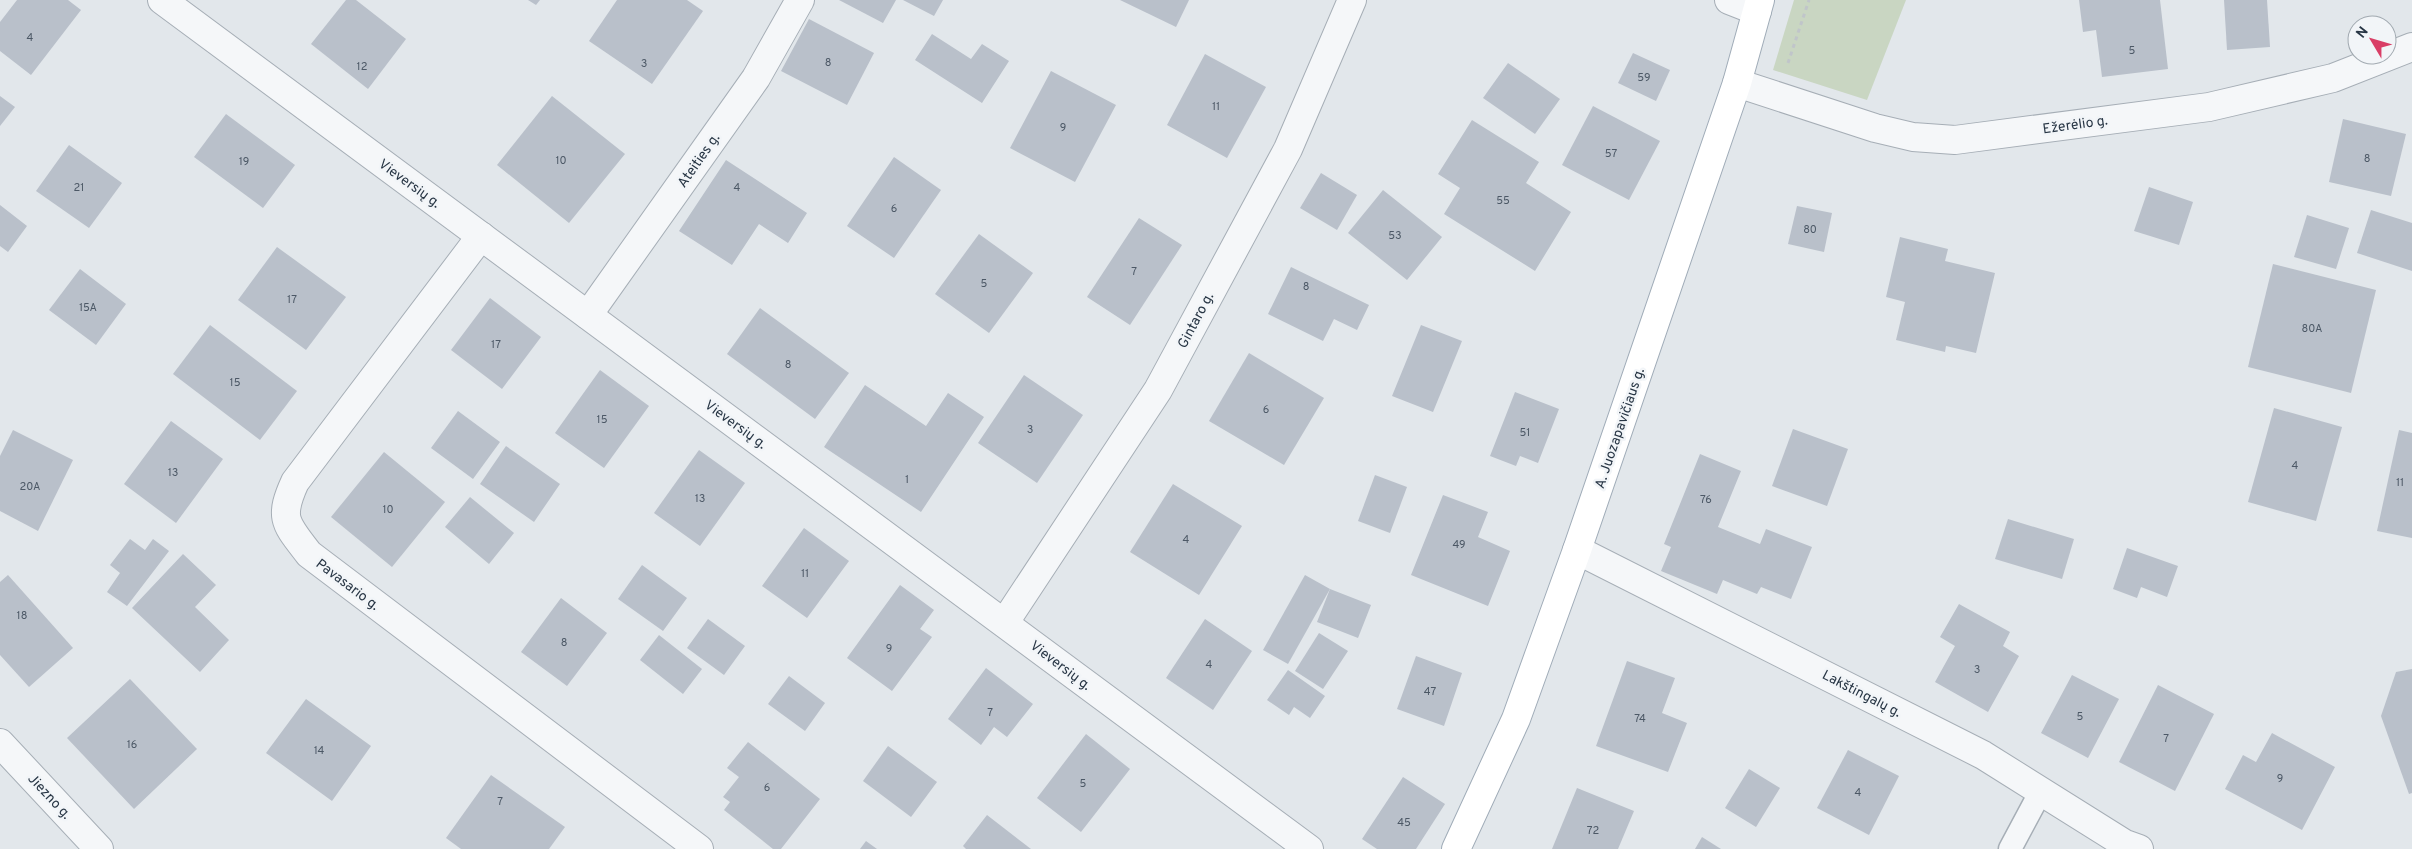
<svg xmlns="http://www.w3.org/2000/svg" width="2412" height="849" viewBox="0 0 2412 849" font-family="Overpass,sans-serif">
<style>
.green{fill:#c9d6c2}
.building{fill:#b9c0ca}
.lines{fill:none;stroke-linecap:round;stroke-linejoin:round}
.service-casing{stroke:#a6aeb6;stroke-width:25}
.minor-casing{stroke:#a6aeb6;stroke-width:30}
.primary-casing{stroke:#a0acb8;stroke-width:30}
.path{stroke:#c0c5ca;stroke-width:3;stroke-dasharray:4 4;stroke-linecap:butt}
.service{stroke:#f5f7f9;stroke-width:22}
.minor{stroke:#f5f7f9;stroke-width:28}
.primary{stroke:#fff;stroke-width:28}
.labels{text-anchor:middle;stroke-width:5;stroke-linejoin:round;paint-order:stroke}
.number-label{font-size:11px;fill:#4c5866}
.street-label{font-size:14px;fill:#283645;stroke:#f2f5f8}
</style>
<rect width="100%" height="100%" fill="#e2e7eb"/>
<path class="green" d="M1794,0H1906L1867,100L1773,70Z"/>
<g class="building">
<path d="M17,0H68L81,10L31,75L0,51V22Z"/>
<path d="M346,0H356L406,39L368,89L311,44Z"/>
<path d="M528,0H540L536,5Z"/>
<path d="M617,0H687L703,11L652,84L589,41Z"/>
<path d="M839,0H896L883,23Z"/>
<path d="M903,0H943L934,16Z"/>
<path d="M1120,0H1189L1176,27Z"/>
<path d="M2079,0H2160L2168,69L2102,77L2096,30L2083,32Z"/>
<path d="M2224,0H2267L2270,47L2227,50Z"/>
<path d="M809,19L874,53L847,105L781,71Z"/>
<path d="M932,34L971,59L982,44L1009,61L982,103L915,60Z"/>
<path d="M1633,53L1670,70L1656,101L1618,83Z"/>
<path d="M1205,54L1266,87L1227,158L1167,125Z"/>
<path d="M1508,63L1560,99L1535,134L1483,98Z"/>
<path d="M1051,71L1116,105L1075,182L1010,148Z"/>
<path d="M0,96L15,107L0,126Z"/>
<path d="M552,96L625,154L569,223L497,165Z"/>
<path d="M1593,106L1660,141L1629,200L1562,165Z"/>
<path d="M226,114L295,165L263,208L194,157Z"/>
<path d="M2343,119L2406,134L2391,196L2329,182Z"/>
<path d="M1472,120L1539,162L1526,183L1571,212L1535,271L1444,214L1460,188L1438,174Z"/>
<path d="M69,145L122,183L89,228L36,191Z"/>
<path d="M894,157L941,190L894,258L847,226Z"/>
<path d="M726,160L807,213L788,243L759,224L732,265L679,231Z"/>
<path d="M1321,173L1357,195L1337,230L1300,208Z"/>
<path d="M2149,187L2193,202L2179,245L2134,231Z"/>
<path d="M1383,190L1442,237L1407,280L1348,233Z"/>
<path d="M0,205L27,226L8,252L0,246Z"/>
<path d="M1797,206L1832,213L1824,252L1788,244Z"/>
<path d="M2371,210L2412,223V271L2357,253Z"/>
<path d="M2307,215L2349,228L2336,269L2294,257Z"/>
<path d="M1139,218L1182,245L1130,325L1087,297Z"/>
<path d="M979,234L1033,273L989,333L935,294Z"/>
<path d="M1900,237L1948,249L1945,261L1995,273L1976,353L1946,346L1945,352L1896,340L1905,302L1886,297Z"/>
<path d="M277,247L346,297L306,350L238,300Z"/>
<path d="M2273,264L2376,290L2351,393L2248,367Z"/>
<path d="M1291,267L1369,305L1357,330L1334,319L1323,341L1268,314Z"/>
<path d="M80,269L126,304L96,345L49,310Z"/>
<path d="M490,298L541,337L502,389L451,350Z"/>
<path d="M760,308L849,373L815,419L727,354Z"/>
<path d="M210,325L297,391L260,440L173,374Z"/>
<path d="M1421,325L1462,341L1433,412L1392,396Z"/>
<path d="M1249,353L1324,398L1284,465L1209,421Z"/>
<path d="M600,370L649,406L604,468L555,433Z"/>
<path d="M1024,375L1083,415L1037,483L978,443Z"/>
<path d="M865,385L926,426L948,393L984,417L921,512L824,447Z"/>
<path d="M1515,392L1559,409L1538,463L1520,456L1516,466L1490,456Z"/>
<path d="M2274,408L2342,427L2316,521L2248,502Z"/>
<path d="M458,411L500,442L473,479L431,448Z"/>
<path d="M171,421L223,459L176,523L124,484Z"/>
<path d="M1793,429L1848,449L1827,506L1772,486Z"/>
<path d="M13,430L73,460L38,531L0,511V456Z"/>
<path d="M2399,430L2412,433V538L2377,531Z"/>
<path d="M506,446L560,484L534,522L480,484Z"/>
<path d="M699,450L745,483L700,546L654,513Z"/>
<path d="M384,452L445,502L392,567L331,517Z"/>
<path d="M1700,454L1741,471L1718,527L1760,544L1766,529L1812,547L1791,599L1761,587L1757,594L1723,580L1717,594L1661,571L1671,547L1664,544Z"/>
<path d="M1375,475L1407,487L1390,533L1358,521Z"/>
<path d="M1173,484L1242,526L1199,595L1130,552Z"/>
<path d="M1443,495L1488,512L1478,537L1510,551L1488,606L1411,575Z"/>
<path d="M470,497L514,533L489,564L445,527Z"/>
<path d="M2008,519L2074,539L2062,579L1995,559Z"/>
<path d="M804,528L849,561L807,618L762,586Z"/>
<path d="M130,539L145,550L153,539L169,551L127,606L107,592L120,573L110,565Z"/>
<path d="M2127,548L2178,566L2167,597L2141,587L2137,598L2113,589Z"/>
<path d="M183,554L216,585L195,607L229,640L200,672L132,608Z"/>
<path d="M642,565L687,598L663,631L618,599Z"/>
<path d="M8,575L73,648L29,687L0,655V582Z"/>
<path d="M1305,575L1330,589L1288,664L1263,650Z"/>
<path d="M900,585L934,610L920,629L932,637L892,691L847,658Z"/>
<path d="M1330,589L1371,605L1358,638L1317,622Z"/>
<path d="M561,598L607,633L567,686L521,652Z"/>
<path d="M1959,604L2010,632L2003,646L2019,656L1988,712L1935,682L1955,646L1940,637Z"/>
<path d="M708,619L745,646L724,675L687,648Z"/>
<path d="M1205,619L1252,651L1213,710L1166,678Z"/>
<path d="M1319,633L1348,651L1323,689L1295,671Z"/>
<path d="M659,635L702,669L683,694L640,660Z"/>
<path d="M1416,656L1462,673L1444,726L1397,709Z"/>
<path d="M1627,661L1675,678L1662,713L1687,723L1668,772L1596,746Z"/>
<path d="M986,668L1033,704L1007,737L994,727L981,745L948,719Z"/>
<path d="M2412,669V793L2409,794L2381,716L2396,672Z"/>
<path d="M1288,670L1325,696L1310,718L1294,707L1289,715L1267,700Z"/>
<path d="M2072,675L2119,699L2088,758L2041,733Z"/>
<path d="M789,676L825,703L805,731L768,704Z"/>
<path d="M130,679L197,749L134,809L67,738Z"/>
<path d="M2158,685L2214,714L2175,791L2119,762Z"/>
<path d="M306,699L371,746L332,801L266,753Z"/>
<path d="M2272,733L2335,767L2302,830L2225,789L2243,755L2256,762Z"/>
<path d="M1086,734L1130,769L1081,832L1037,798Z"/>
<path d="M748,742L820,799L781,849H773L724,810L730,802L723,797L739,777L727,768Z"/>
<path d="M888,746L937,782L911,817L863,781Z"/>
<path d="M1848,750L1899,776L1869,835L1817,808Z"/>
<path d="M1749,769L1780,788L1756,827L1725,808Z"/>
<path d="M491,775L565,827L549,849H461L446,838Z"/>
<path d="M1403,777L1445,804L1416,849H1377L1362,839Z"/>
<path d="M1577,788L1634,811L1618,849H1552Z"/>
<path d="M987,815L1031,849H966L963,846Z"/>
<path d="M1702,837L1721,849H1695Z"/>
<path d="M866,841L877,849H860Z"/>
</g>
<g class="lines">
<g class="service-casing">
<path id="service" d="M2010,849L2041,791"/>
</g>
<g class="minor-casing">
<g id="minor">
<path d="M162,0L1309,849"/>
<path d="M1729,0L1757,11"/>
<path d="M1737,83L1875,128L1913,137L1955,140L2209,107L2333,78L2412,47"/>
<path d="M481,236L295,482C278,519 286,524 309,554L699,849"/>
<path d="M588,315L756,78L800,0"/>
<path d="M1577,550L1983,755L2125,844L2139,849"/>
<path d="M1005,622L1158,390L1288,149L1352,0"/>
<path d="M0,743L99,849"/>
</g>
</g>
<g class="primary-casing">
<path id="primary" d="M1456,849L1516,719L1577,550L1737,83L1760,0"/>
</g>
<path class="path" d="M1788,63L1809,0"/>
<use href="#service" class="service"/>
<use href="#minor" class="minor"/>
<use href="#primary" class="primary"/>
</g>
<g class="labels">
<g class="number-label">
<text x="30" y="41">4</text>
<text x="2132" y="54">5</text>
<text x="828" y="66">8</text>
<text x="644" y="67">3</text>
<text x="362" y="70">12</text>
<text x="1644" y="81">59</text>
<text x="1216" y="110">11</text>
<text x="1063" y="131">9</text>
<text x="1611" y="157">57</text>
<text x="2367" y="162">8</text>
<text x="561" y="164">10</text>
<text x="244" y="165">19</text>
<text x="79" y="191">21</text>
<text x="737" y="191">4</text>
<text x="1503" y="204">55</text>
<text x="894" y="212">6</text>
<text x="1810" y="233">80</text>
<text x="1395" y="239">53</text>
<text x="1134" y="275">7</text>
<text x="984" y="287">5</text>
<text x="1306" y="290">8</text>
<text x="292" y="303">17</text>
<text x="88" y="311">15A</text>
<text x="2312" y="332">80A</text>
<text x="496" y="348">17</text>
<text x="788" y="368">8</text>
<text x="235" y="386">15</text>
<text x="1266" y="413">6</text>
<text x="602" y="423">15</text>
<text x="1030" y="433">3</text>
<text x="1525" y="436">51</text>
<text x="2295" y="469">4</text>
<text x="173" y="476">13</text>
<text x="907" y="483">1</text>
<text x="2400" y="486">11</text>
<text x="30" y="490">20A</text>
<text x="700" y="502">13</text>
<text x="1706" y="503">76</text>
<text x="388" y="513">10</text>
<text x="1186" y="543">4</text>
<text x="1459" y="548">49</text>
<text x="805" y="577">11</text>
<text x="22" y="619">18</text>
<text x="564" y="646">8</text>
<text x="889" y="652">9</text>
<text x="1209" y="668">4</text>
<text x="1977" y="673">3</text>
<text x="1430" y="695">47</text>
<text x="990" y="716">7</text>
<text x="2080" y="720">5</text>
<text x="1640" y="722">74</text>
<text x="2166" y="742">7</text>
<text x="132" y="748">16</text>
<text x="319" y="754">14</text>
<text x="2280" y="782">9</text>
<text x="1083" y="787">5</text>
<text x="767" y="791">6</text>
<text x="1858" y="796">4</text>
<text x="500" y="805">7</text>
<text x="1404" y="826">45</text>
<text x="1593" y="834">72</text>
</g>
<g class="street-label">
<text transform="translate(2075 124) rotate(-8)" y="5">Ežerėlio g.</text>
<text transform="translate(698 160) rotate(-55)" y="5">Ateities g.</text>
<text transform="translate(410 183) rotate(36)" y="5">Vieversių g.</text>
<text transform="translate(1195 320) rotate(-62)" y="5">Gintaro g.</text>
<text transform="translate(736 424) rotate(36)" y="5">Vieversių g.</text>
<text transform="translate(1619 428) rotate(-71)" y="5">A. Juozapavičiaus g.</text>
<text transform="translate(348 584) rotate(37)" y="5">Pavasario g.</text>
<text transform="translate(1061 665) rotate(37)" y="5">Vieversių g.</text>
<text transform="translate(1862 693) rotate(27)" y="5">Lakštingalų g.</text>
<text transform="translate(50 796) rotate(47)" y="5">Jiezno g.</text>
</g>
</g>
<g transform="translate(2372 40) rotate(308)"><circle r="24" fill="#f2f5f8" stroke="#a1a9b0"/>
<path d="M0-4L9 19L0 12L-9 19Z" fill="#d93e66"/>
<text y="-8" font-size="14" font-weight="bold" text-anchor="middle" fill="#283645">N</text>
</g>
</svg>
